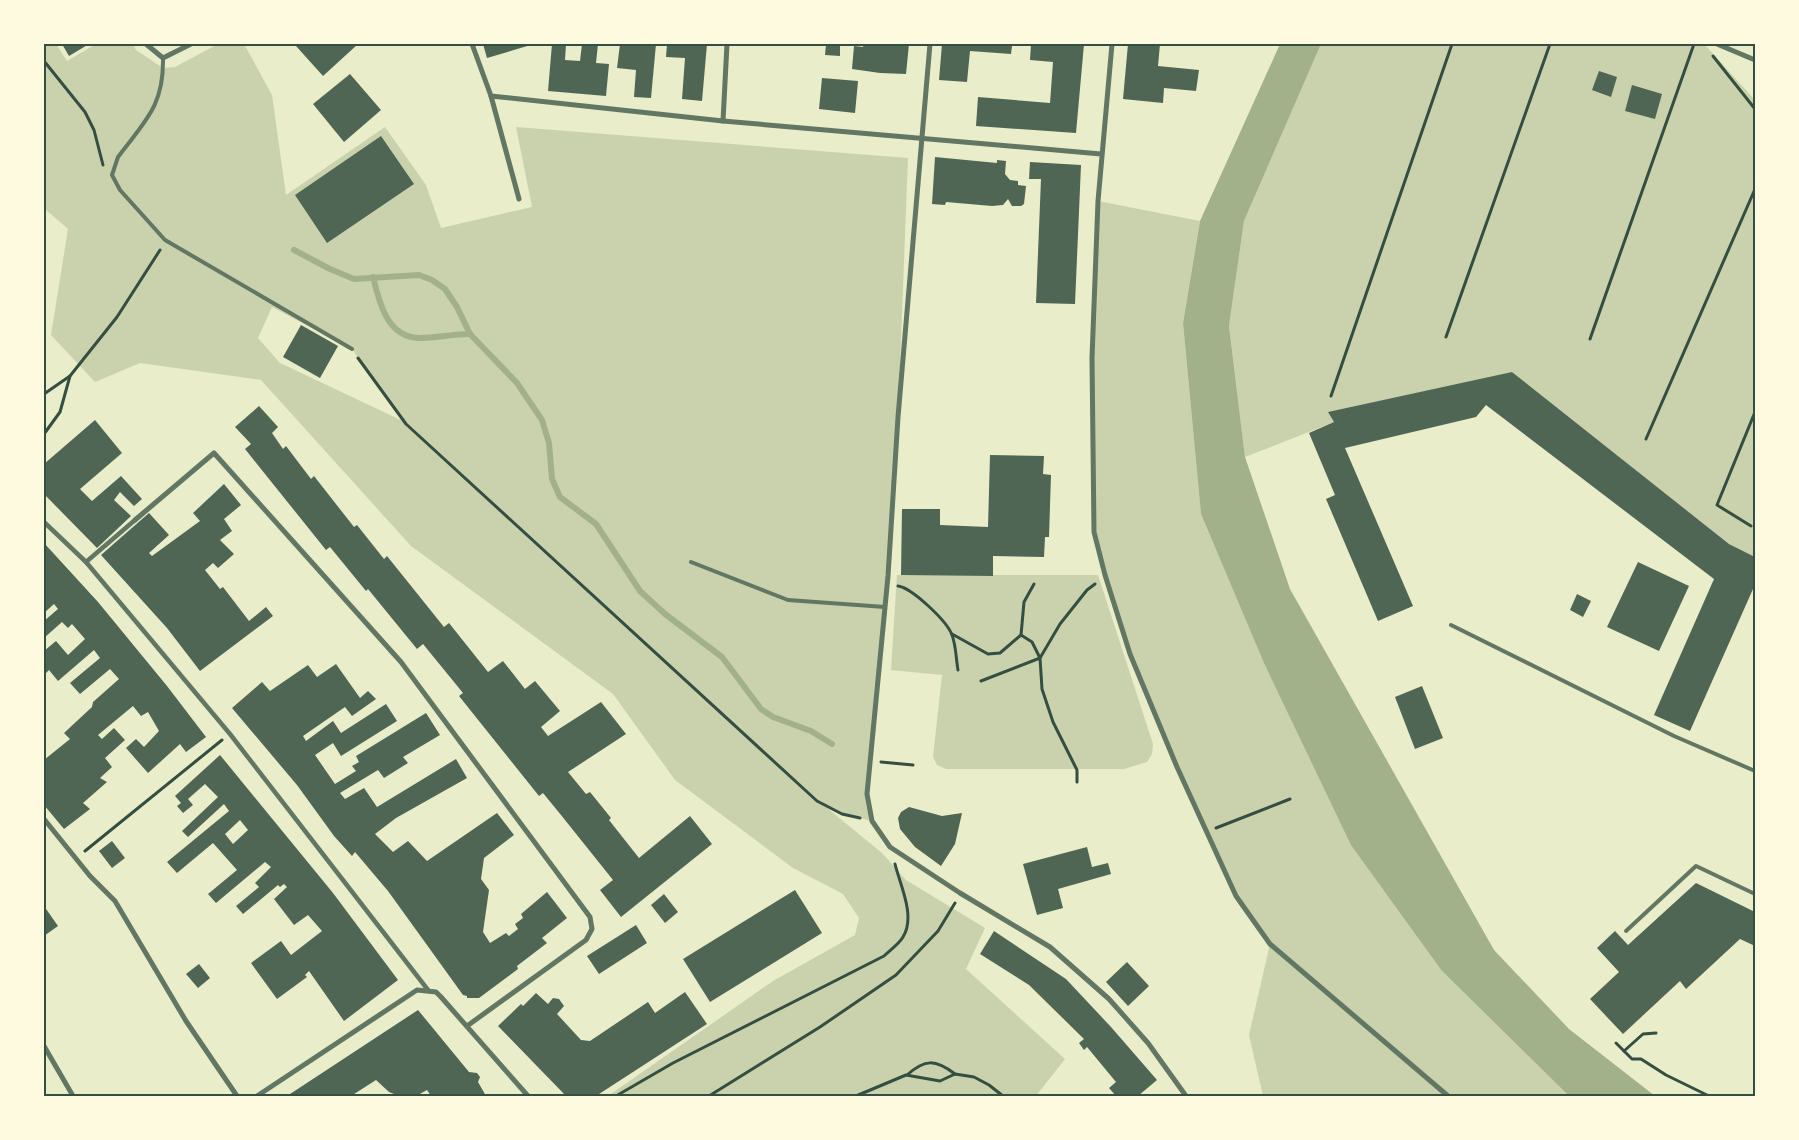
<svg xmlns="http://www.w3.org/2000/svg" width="1799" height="1140" viewBox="0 0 1799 1140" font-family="'Space Grotesk',sans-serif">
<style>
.green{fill:#cad2ad;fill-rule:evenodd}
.water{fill:#a3b18a}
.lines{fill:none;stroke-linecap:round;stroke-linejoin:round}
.stream{stroke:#a3b18a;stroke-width:6}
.building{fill:#4f6655;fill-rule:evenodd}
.path{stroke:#344e41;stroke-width:3}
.service{stroke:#617663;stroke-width:4}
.pedestrian{stroke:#617663;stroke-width:4.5}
.minor{stroke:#617663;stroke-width:5}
.neatline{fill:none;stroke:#344e41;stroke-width:2}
</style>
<rect width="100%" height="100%" fill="#e9edc9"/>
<g class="green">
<path d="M44,44H56L67,61L96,44H133L136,50L163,68L175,67L218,44H244L272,95L286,195L385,127L426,185L441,228L532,207L516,127L908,158L898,417L888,576L867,794L872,821L842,814L821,803L882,853L906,880L985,928L966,969L1065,1059L1036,1096H608L773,981L855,935L859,918L843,894L793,868L675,780L613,694L411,546L261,380L140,363L95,382L51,335L68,229L44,208ZM272,307L352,349L405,422L280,363L258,338Z"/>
<path d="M1321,44H1704L1755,100V557L1729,544L1512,372L1334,422L1245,457L1229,326L1244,221Z"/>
<path d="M1098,201L1200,221L1183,323L1201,514L1263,661L1296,726L1442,971L1569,1096H1263L1249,1035L1270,944L1236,896L1130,654L1094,532L1092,358Z"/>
<path d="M897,575H1098L1153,744L1152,754L1147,762L1124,769H946L937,765L933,757L942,675L891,670Z"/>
</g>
<path class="water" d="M1280,44H1321L1244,221L1229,326L1245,457L1290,589L1494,950L1569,1029L1655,1096H1569L1442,971L1351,845L1263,661L1201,514L1183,323L1200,221Z"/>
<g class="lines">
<g class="stream">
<path d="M294,250L330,269L354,279L419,275L432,280L445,289L457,307L470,334L517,383L542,420L549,443L552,479L560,497L596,524L640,591L665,614L722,657L761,709L773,717L811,731L832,744"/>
<path d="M373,277C379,302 387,337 419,338C436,338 453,334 470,334"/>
</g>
</g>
<g class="building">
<path d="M62,44H89L69,56Z"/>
<path d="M299,44H358L323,76L296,46Z"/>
<path d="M483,44H534L487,58Z"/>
<path d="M552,44H566L565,60L580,61L582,44H598L596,63L609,64L606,96L548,91Z"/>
<path d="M620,44H656L651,98L634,97L636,70L617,68Z"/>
<path d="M667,44H707L702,101L682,99L685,58L666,57Z"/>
<path d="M826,44H840V56L825,55Z"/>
<path d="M864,44H909L906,74L880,73L852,69L854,46L863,47Z"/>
<path d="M942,44L1012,46L1011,54L970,51L967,82L939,80Z"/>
<path d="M1031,44H1084L1076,133L976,126L978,97L1050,103L1053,62L1030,60Z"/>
<path d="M1128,44H1160L1158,66L1199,70L1196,91L1164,88L1163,103L1123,99Z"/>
<path d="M1599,71L1617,77L1611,97L1592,90Z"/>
<path d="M350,74L381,110L344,142L313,104Z"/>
<path d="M822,78L858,81L855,113L819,109Z"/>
<path d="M1632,85L1662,94L1655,119L1625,111Z"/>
<path d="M381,136L414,184L327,243L295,195Z"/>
<path d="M935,157L997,163V160L1006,161L1005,174L1010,180L1018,181V185L1026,186L1024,204L1021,206H1012L1008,199L1003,205L992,206L946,202L945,205L932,204Z"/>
<path d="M1030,162L1081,165L1075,304L1036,303L1041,179H1029Z"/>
<path d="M301,325L338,346L320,378L283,357Z"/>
<path d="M1512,372L1729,544L1755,557V590L1753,589L1690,731L1654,715L1714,579L1486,405L1476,417L1345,448L1413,606L1378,621L1326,499L1335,495L1309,433L1334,422L1328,412Z"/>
<path d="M259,406L278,427L272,433L283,449L286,446L311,479L314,476L354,527L357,525L384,559L387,556L444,627L449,623L488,672L503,661L525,689L535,681L560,711L541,727L548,736L601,702L626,734L568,772L586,794L590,792L611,818L609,820L639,858L690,816L712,844L621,917L600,890L613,880L561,815L543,793L539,796L459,696L463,693L423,644L417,649L368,589L366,591L330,547L326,550L245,449L251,444L235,427Z"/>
<path d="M95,420L122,453L80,489L92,501L121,476L142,499L134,506L120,492L114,500L131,516L97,548L44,494V464Z"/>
<path d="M990,455L1044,456L1043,474L1051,475L1049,537H1045L1044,557L993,556V576L901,575L902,509H940V525L988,527Z"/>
<path d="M224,484L241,505L224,519L232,531L220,540L234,554L218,568L213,563L205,570L220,589L223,587L249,621L266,607L273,616L200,671L167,628L101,555L149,513L169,535L149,553L152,556L200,521L193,513Z"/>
<path d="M44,543L98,602L167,686L206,737L186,752L180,744L148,773L126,748L136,739L144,747L159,731L148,712L141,716L133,706L98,735L102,739L114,728L125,740L105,758L112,767L100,778L107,782L83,803L90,809L64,829L44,805V760L70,739L64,733L92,707L93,702L119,679L110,669L80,694L70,683L100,658L94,650L58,681L49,670L44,675V651L56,641L68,655L85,639L72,624L68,628L62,622L44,638V621L58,609L54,604L44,613Z"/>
<path d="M1638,562L1689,586L1659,651L1607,627Z"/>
<path d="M1577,594L1591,601L1583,617L1570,610Z"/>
<path d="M336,664L360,698L368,691L376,699L352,716L345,707L303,736L306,741L333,721L341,733L386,704L397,721L341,756L333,743L315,755L335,784L356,771L352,766L359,762L356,756L426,713L440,735L403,757L408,763L384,778L378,770L340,793L345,799L364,788L377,807L456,759L467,778L396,818L375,834L393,852L408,841L427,861L497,813L514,835L484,858L481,879L489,890L483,932L490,943L506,933L509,936L518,929L515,924L523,918L521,914L547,892L567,918L542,938L547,943L517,966L518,969L479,998H467V996L463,995L388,891L355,852L352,856L334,836L297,785L232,708L262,682L270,691L308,665L317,677Z"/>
<path d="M1422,686L1443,738L1415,749L1395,697Z"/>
<path d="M220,755L333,893L398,980L344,1021L309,971L305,975L307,977L277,999L251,963L281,941L291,955L322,931L308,915L294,925L274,899L287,887L284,884L280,887L278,885L243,914L236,906L259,887L255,883L271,867L265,862L216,903L208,894L237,870L213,843L177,873L167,862L229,811L224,804L188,837L182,831L218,797L205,784L188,799L193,805L183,813L177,806L181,803L175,796ZM240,820L248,830L233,844L225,834Z"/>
<path d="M909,807L942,816L962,813L955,844L941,866L915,847L900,829L898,818L901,812Z"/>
<path d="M112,841L125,858L112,868L99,851Z"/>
<path d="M1087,847L1092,867L1108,863L1111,874L1058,889L1063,908L1037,915L1023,864Z"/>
<path d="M1696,883L1755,912V946L1740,939L1686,989L1680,981L1623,1034L1590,999L1619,972L1597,948L1615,931L1628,945Z"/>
<path d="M795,890L822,933L710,1002L683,959Z"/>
<path d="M664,894L678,912L665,923L651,905Z"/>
<path d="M44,906L58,926L44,936Z"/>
<path d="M636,925L647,943L599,974L587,956Z"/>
<path d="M994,931L1066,979L1111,1027L1157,1080L1138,1096H1116L1109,1088L1116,1082L1087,1047L1084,1050L1079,1043L1084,1039L1029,985L980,954Z"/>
<path d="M1127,962L1149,986L1128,1006L1106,982Z"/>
<path d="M199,964L210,978L198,988L186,974Z"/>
<path d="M685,992L707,1024L596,1096H566L498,1026L521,1004L523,1006L536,993L548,1004L553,998L559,999L564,1006L557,1014L581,1040L590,1041L648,1002L655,1013Z"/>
<path d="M418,1010L469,1072L477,1073L480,1077L478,1082L486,1096H431L427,1090L418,1095L399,1096L389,1092L376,1080L351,1096H287Z"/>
</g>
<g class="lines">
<g class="path">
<path d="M1713,56L1755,109"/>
<path d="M44,61L85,112L94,130L103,165"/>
<path d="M1446,337L1550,44"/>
<path d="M1590,339L1694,44"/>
<path d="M358,358L406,424L817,801L842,814L860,818"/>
<path d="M44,394L70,376L117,317L160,250"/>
<path d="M1331,396L1452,44"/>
<path d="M44,434L60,412L70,376"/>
<path d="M1646,439L1755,189"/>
<path d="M1751,526L1717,505L1755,412"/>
<path d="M898,586C912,588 947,621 952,635C956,645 956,659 958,670"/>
<path d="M952,634L988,654L1000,653L1021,635L1032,642L1040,658L1042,689L1053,722L1077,770V782"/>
<path d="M1021,635L1024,602L1034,584"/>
<path d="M981,681L1040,658L1060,624L1087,590L1095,584"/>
<path d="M881,762L913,765"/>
<path d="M1216,828L1290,799"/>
<path d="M85,851L222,740"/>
<path d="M1616,1043L1632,1059H1641L1666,1075L1709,1096"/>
<path d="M1624,1051L1643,1034L1656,1033"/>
<path d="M907,1075C925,1059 935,1059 955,1074"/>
<path d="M616,1096L673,1063L884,956C890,950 899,944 903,937C916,916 900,885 895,864"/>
<path d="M709,1096L820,1027L896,975L938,931L955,903"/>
<path d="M856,1096L906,1075L940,1081L955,1074L974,1077L989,1085L1003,1096"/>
</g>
<g class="service">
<path d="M163,58C164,106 145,121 118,157L112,175L120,190L165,240L352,349"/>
<path d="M691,562L788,600L885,607"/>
<path d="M1451,625L1674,736L1755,771"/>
<path d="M1626,931L1696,866L1755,894"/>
</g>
<g class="pedestrian">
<path d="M44,522L86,562L230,734L428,990"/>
<path d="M86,562L135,520"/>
</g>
<g class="minor">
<path d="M146,44L163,58L191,44"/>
<path d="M472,44L491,96L519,199"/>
<path d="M930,44L898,417L888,576L867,794L872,821L890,847L960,893L1050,947L1109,999L1148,1043L1186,1096"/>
<path d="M1112,44L1098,201L1092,358L1094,532L1105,575L1130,654L1177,767L1236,896L1270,944L1448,1096"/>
<path d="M1717,44L1755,60"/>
<path d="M491,96L723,121L1101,154"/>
<path d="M723,121L727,44"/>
<path d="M135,520L214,453L401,662L590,917L592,929L586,940L467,1026"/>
<path d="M44,819L90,876L115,901L186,1021L237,1096"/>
<path d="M44,1046L73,1096"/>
<path d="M257,1096L417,990L436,992L441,997L528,1096"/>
</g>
</g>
<rect width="1799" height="1140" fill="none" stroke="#fefae0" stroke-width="90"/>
<rect x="45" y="45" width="1709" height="1050" class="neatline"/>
</svg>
